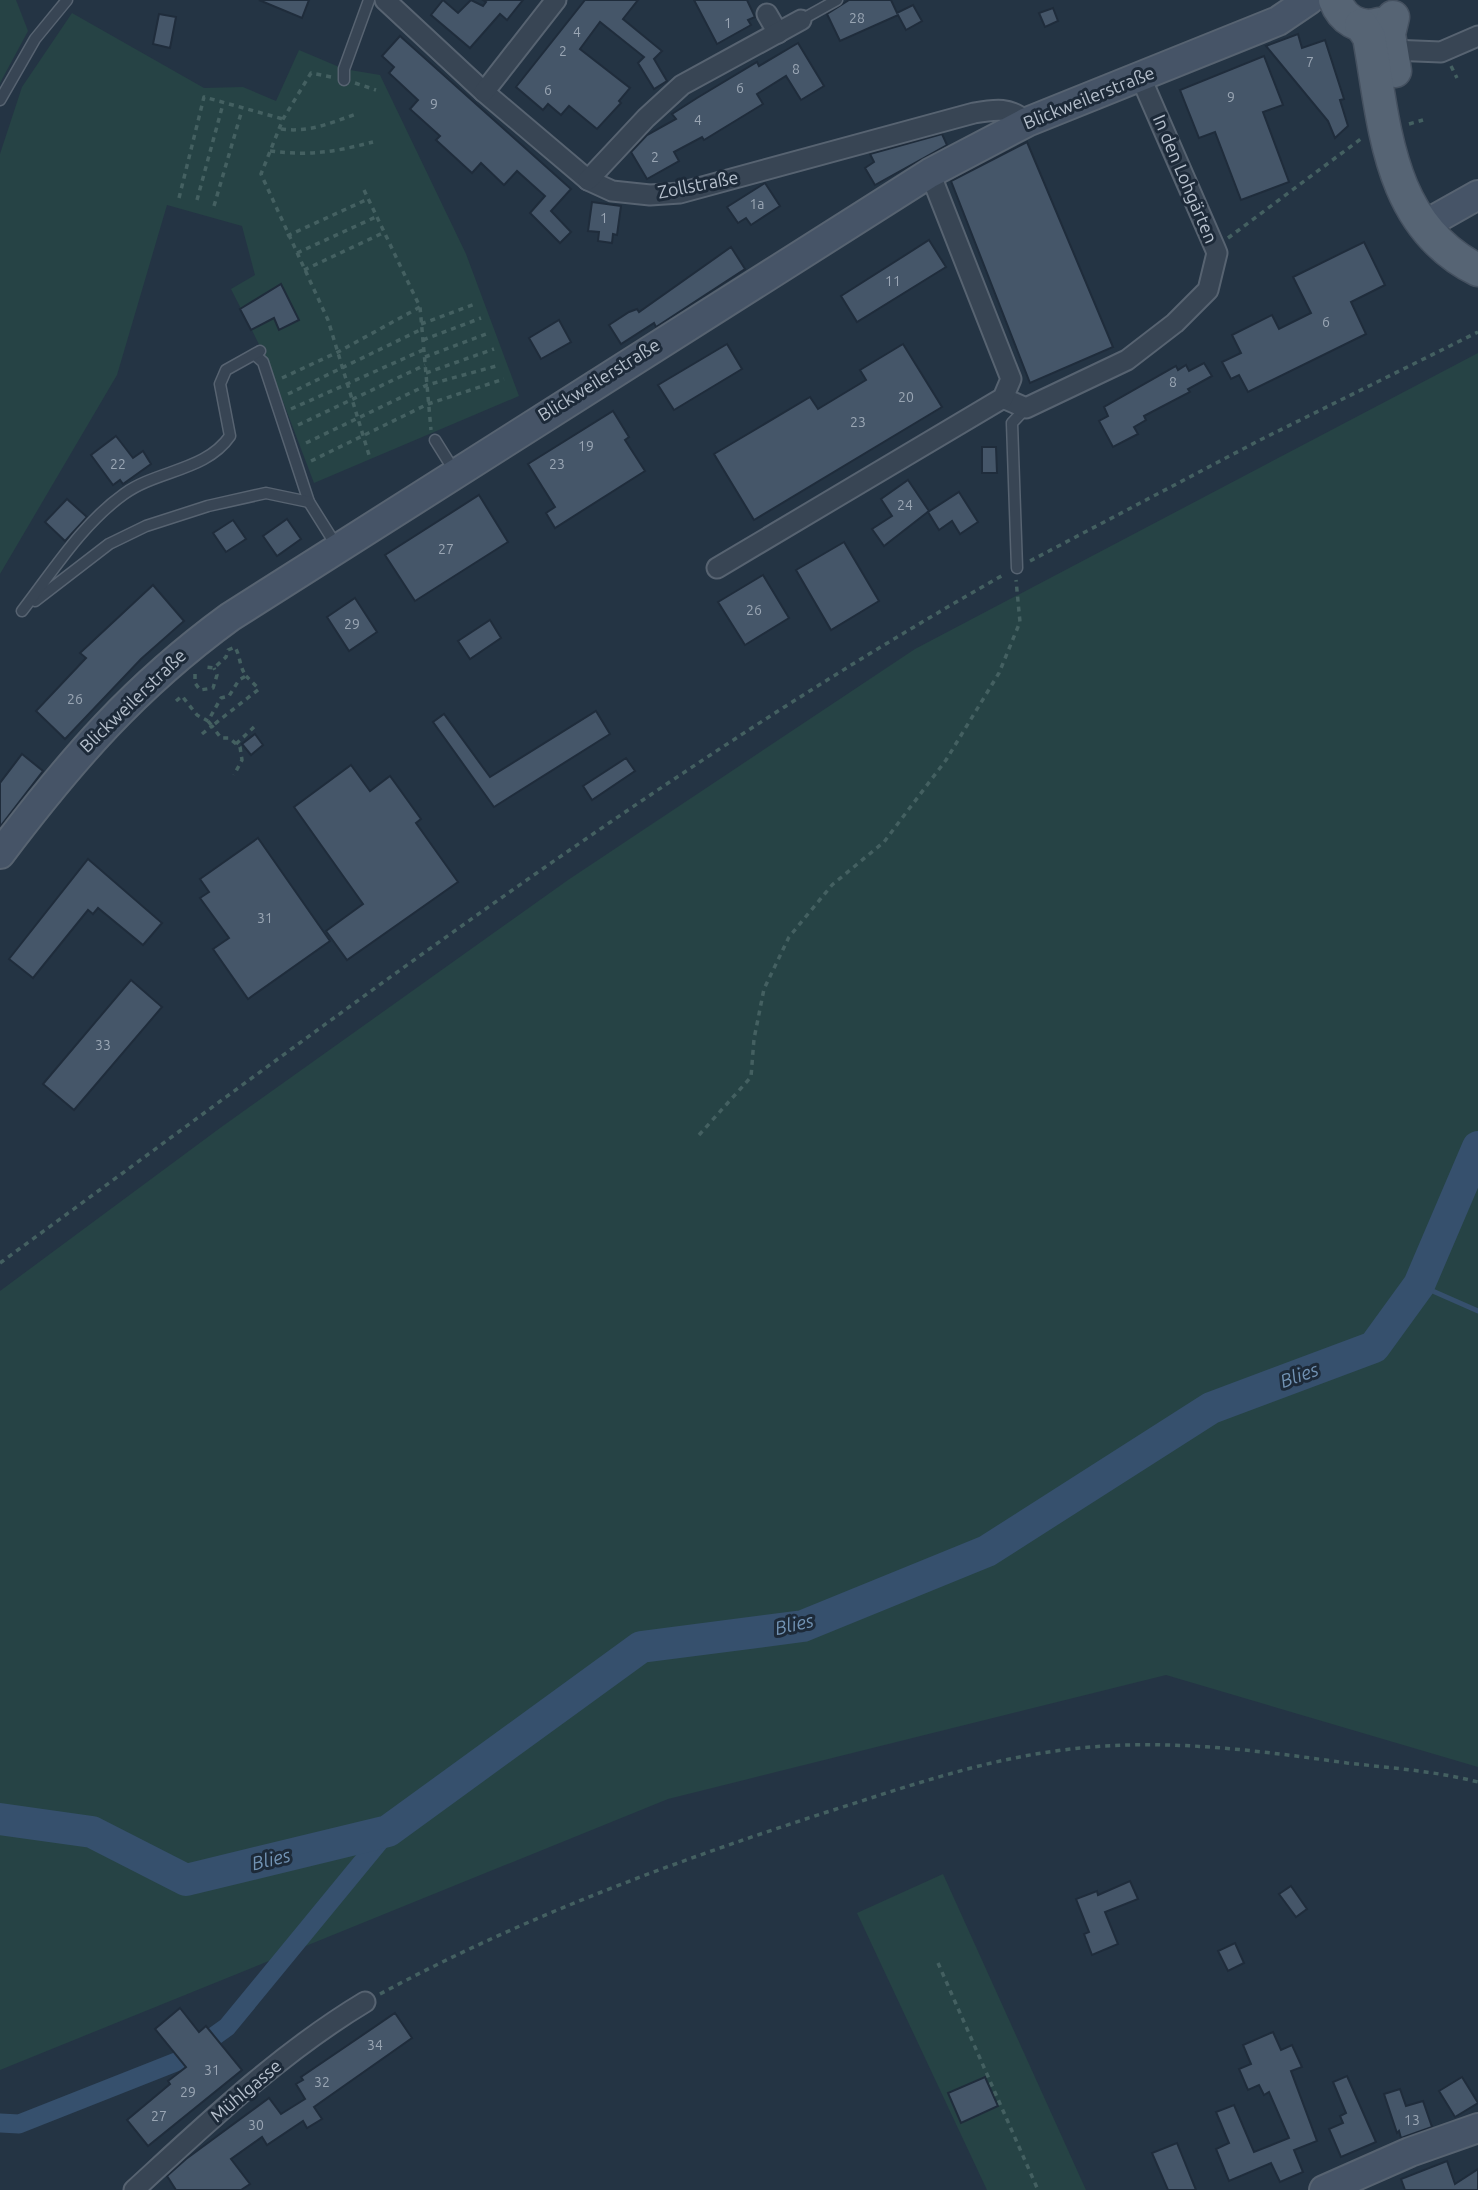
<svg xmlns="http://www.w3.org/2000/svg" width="1478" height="2190" viewBox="0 0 1478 2190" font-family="Ubuntu,sans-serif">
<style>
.green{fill:#264345}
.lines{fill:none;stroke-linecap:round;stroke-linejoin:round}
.stream{stroke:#36506d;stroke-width:5}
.canal{stroke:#36506d;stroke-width:19}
.river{stroke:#36506d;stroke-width:32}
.building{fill:#455669;stroke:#1f2c3b;stroke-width:2}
.lane-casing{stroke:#576371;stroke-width:13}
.street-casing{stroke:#576371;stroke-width:23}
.secondary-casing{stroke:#576371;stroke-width:32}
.primary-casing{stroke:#455160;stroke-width:35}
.path{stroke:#446061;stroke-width:3.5;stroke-dasharray:5 5;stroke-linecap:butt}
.lane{stroke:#384554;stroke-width:10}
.street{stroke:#384554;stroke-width:19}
.secondary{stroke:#465467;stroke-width:28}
.primary{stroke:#566474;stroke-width:32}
.labels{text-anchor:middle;stroke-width:6;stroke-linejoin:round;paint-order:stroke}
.number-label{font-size:14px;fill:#9aa6b4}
.street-label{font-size:18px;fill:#b6c0cd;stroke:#1d2a39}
.water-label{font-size:19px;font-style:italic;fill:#7293b4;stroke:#1d2a39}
</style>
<rect width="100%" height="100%" fill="#243444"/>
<g class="green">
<path d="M0,0H16L28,31L0,83Z"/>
<path d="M72,13L204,88L243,87L276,101L299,50L344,69L380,75L466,254L519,396L314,483L268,362L231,289L255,275L242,226L167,205L117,375L0,574V154L22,87Z"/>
<path d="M1478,353V1767L1166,1675L668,1799L0,2070V1291L220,1128L568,880L915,649Z"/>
<path d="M943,1874L1086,2190H987L857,1913Z"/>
</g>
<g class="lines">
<path class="stream" d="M1419,1285L1478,1311"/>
<path class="canal" d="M0,2123L19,2124L181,2060L227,2027L388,1831"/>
<path class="river" d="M0,1819L92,1832L186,1880L388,1831L641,1647L803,1626L987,1551L1211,1408L1374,1347L1419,1285L1478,1147"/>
</g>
<g class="building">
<path d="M259,0H309L302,18Z"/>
<path d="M443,0L458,13L471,0L483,6L486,2L483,0H523L507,20L500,14L470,48L431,15Z"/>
<path d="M585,0H638L623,19L662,51L654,59L667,81L654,89L638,63L644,57L600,22L580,49L630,88L619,101L621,103L597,129L569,106L561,115L548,104L543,110L516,87Z"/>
<path d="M694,0H747L755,17L748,20L751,25L717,44Z"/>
<path d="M849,0H891L897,13L913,5L922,21L906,30L898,15L840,41L827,14Z"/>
<path d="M1053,8L1058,21L1045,27L1039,13Z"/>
<path d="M159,14L176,17L170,48L153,44Z"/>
<path d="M1298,34L1302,48L1325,40L1344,99L1340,100L1348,126L1335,138L1328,121L1266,46Z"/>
<path d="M400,36L571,189L551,211L571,232L560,243L530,213L545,196L517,171L504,185L481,163L472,173L436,140L440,136L410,109L418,100L389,73L394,67L382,56Z"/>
<path d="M798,43L824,86L801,100L786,76L757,94L763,104L704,140L702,137L674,152L679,161L647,179L631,152L647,135L676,119L672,114L697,98L757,62L759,66Z"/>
<path d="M1264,56L1283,105L1263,112L1289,182L1241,200L1215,132L1199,138L1180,90Z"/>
<path d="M942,134L947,145L875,185L865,168L874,162L870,154Z"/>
<path d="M1027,142L1113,347L1030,383L951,181Z"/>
<path d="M765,183L780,206L751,225L746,218L738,223L727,207Z"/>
<path d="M592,202L621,206L617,235L613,234L612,243L598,241L599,232L588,231Z"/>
<path d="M929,240L946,267L857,322L841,296Z"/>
<path d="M1364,242L1385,285L1351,302L1366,334L1248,392L1239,375L1231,379L1222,362L1241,353L1232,335L1272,315L1279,329L1311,313L1293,277Z"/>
<path d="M731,247L745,269L656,327L654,323L621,344L609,325L629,312L637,309L639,312Z"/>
<path d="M281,284L299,320L279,330L274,318L251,330L240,309Z"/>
<path d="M559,320L571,342L541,359L529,338Z"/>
<path d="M727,344L742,369L674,410L658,385Z"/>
<path d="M903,344L942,407L754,520L714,454L810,397L818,409L866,380L860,370Z"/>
<path d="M1204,363L1212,376L1188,389L1190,392L1144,416L1146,420L1134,427L1138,434L1113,447L1099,421L1108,416L1104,407L1176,366L1178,370L1186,365L1189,371Z"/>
<path d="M613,411L629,437L625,440L645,471L555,528L546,513L555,507L528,464Z"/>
<path d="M116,436L133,458L143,451L151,464L123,484L120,480L113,485L91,455Z"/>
<path d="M982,447H996L997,473H982Z"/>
<path d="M908,480L929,511L884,546L872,529L892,516L881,499Z"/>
<path d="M959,492L978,522L960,534L952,521L939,530L928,512Z"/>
<path d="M479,495L508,542L415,601L385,555Z"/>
<path d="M67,499L87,517L65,541L45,522Z"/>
<path d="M287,519L301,539L277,556L263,536Z"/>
<path d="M233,520L246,539L226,552L213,533Z"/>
<path d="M844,542L879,601L831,630L796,570Z"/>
<path d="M763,575L789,618L745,645L718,602Z"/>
<path d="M153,585L184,621L141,659L65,739L36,711L86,658L80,653Z"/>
<path d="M355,598L377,632L349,651L327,617Z"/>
<path d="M490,620L501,638L470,659L458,641Z"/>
<path d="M596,711L610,734L494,807L433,722L444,714L490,777Z"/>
<path d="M255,734L263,745L251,755L242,744Z"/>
<path d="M22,754L43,771L0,827V783Z"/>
<path d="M626,758L635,771L592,800L583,786Z"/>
<path d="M351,765L370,791L390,776L421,819L416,823L458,882L347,960L326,931L363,904L294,807Z"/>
<path d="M258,838L330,941L248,999L213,949L229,938L200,898L209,892L200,879Z"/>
<path d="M88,859L162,923L143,945L98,908L93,914L88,910L33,978L9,959Z"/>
<path d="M131,980L162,1007L74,1110L43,1084Z"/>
<path d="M1130,1881L1138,1899L1105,1912L1118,1944L1092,1955L1084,1934L1089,1932L1076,1899L1097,1891L1098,1895Z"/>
<path d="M1291,1886L1307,1909L1296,1917L1279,1894Z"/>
<path d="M1235,1943L1244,1963L1228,1971L1218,1951Z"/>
<path d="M180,2008L199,2032L206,2026L242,2070L148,2146L127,2120L170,2084L168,2081L186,2067L155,2029Z"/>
<path d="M395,2013L412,2038L314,2107L322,2119L307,2128L303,2121L267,2145L262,2137L231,2159L250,2184L241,2190H176L167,2176L186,2159L269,2098L281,2114L305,2099L296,2084L303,2080L301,2077Z"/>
<path d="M1273,2032L1281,2050L1292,2045L1302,2067L1291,2071L1317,2141L1294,2150L1303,2172L1280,2182L1271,2163L1229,2181L1216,2149L1229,2143L1216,2112L1234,2105L1254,2152L1289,2138L1269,2092L1264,2095L1259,2085L1248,2090L1239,2069L1251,2064L1243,2045Z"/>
<path d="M1347,2076L1376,2142L1341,2157L1329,2129L1343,2123L1340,2116L1346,2113L1333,2082Z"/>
<path d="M985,2077L998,2106L961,2123L948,2093Z"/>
<path d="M1462,2077L1478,2103L1455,2117L1439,2091Z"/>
<path d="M1400,2089L1406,2106L1423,2101L1432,2127L1401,2138L1399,2131L1397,2133L1384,2094Z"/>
<path d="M1177,2143L1196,2190H1168L1152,2153Z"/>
<path d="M1447,2161L1455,2184L1478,2169V2190H1405L1401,2179Z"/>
</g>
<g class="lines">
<g class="lane-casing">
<g id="lane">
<path d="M801,20L837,0"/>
<path d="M344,80V69L369,0"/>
<path d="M0,100L35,39L67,0"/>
<path d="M255,355L263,362L309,502L336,545"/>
<path d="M435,440L455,472"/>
<path d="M1017,568L1012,423L1026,408"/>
<path d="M35,601L109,544L146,526L208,506L266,493L309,502"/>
<path d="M22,611C53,571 82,524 124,494C157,470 206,471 230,436L220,384L226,370L260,351"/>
</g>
</g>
<g class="street-casing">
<g id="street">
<path d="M385,0L484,92L588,180L612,191L650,195L680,193L974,113C996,109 1010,107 1027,122"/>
<path d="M767,14L778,33"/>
<path d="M1391,50L1441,52L1478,36"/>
<path d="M484,92L556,0"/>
<path d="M588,180L646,118L682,85L801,20"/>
<path d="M1003,398L1026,408L1127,360L1175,323L1208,290L1217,253L1215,248L1141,78"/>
<path d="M717,568L1003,398L1011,379L930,173"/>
<path d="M134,2190C206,2124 280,2053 365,2002"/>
</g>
</g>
<g class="secondary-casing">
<g id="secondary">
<path d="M1437,218L1478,195"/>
<path d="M0,854C71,760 134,687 230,617L930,173L1027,122L1278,21L1309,0"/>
<path d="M1324,2190L1410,2152L1478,2128"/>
</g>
</g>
<g class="primary-casing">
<g id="primary">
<path d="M1335,0C1342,19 1359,30 1379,24"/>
<path d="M1393,17L1389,34L1395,71"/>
<path d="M1361,25L1369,37C1385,125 1387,225 1478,270"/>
</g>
</g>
<g class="path">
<path d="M1451,66L1457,78"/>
<path d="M331,77L311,73L283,119L261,174L328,320L369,455"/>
<path d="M355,83L376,90"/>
<path d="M1409,124L1423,120"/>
<path d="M281,129C308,133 331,123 356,114"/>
<path d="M270,151C311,156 334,152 373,142"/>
<path d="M364,190L420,307L431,430"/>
<path d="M179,198L204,97L283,119"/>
<path d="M197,200L223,104"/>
<path d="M214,206L242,110"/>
<path d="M287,236L368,199"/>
<path d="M1228,238L1362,138"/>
<path d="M297,253L378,216"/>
<path d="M304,270L385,232"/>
<path d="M421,324L475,304"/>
<path d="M423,340L481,318"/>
<path d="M425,357L489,333"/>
<path d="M426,373L494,349"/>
<path d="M282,378L338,352L420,307"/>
<path d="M288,394L422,329"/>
<path d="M291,409L423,350"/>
<path d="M298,425L425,365"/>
<path d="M306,443L427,385L500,365"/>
<path d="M311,461L428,404L504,379"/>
<path d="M1030,561L1260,440L1478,332"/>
<path d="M195,674V683L200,690L213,688L217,675L214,668"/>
<path d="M176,701L182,696L197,715L208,721L221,698L229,696L239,680L246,676C239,666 241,658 235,647L228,650L226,657L214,668L204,667"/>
<path d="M208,721L212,726L259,689L246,676"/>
<path d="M202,734L212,726L221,738H229L240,747L242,760L234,775"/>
<path d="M236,744L254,727"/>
<path d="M699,1135L751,1077L754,1039L764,989L789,937L832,885L884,842L946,760L999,673L1020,622L1016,580"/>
<path d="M0,1263C329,1023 650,775 1005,574"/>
<path d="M938,1963L1038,2190"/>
<path d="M380,1994C523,1917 673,1862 827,1812C903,1788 976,1762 1055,1751C1156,1737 1247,1749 1347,1763C1391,1768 1435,1771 1478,1782"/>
</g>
<use href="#lane" class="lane"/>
<use href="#street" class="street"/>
<use href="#secondary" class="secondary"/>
<use href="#primary" class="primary"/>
</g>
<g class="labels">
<g class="number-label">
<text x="857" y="23">28</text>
<text x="728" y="28">1</text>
<text x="577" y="37">4</text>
<text x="563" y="56">2</text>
<text x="1310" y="67">7</text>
<text x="796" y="74">8</text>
<text x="740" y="93">6</text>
<text x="548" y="95">6</text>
<text x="1231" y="102">9</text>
<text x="434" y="109">9</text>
<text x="698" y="125">4</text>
<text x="655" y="162">2</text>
<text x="757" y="209">1a</text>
<text x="604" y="223">1</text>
<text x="893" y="286">11</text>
<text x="1326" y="327">6</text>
<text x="1173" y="387">8</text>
<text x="906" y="402">20</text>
<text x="858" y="427">23</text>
<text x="586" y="451">19</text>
<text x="118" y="469">22</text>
<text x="557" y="469">23</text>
<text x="905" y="510">24</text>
<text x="446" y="554">27</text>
<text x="754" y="615">26</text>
<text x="352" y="629">29</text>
<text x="75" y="704">26</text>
<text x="265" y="923">31</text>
<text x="103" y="1050">33</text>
<text x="375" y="2050">34</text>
<text x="212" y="2075">31</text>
<text x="322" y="2087">32</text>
<text x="188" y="2097">29</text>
<text x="159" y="2121">27</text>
<text x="1412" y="2125">13</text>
<text x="256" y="2130">30</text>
</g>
<g class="street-label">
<text transform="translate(1089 98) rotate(-22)" y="6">Blickweilerstraße</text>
<text transform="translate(1185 179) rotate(67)" y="6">In den Lohgärten</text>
<text transform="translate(698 185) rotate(-11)" y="6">Zollstraße</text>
<text transform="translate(599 380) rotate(-32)" y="6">Blickweilerstraße</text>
<text transform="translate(133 701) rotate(-44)" y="6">Blickweilerstraße</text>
<text transform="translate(246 2091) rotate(-40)" y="6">Mühlgasse</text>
</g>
<g class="water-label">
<text transform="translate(1299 1375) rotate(-20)" y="7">Blies</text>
<text transform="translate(794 1624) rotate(-13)" y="7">Blies</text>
<text transform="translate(271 1859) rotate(-14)" y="7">Blies</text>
</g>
</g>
</svg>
